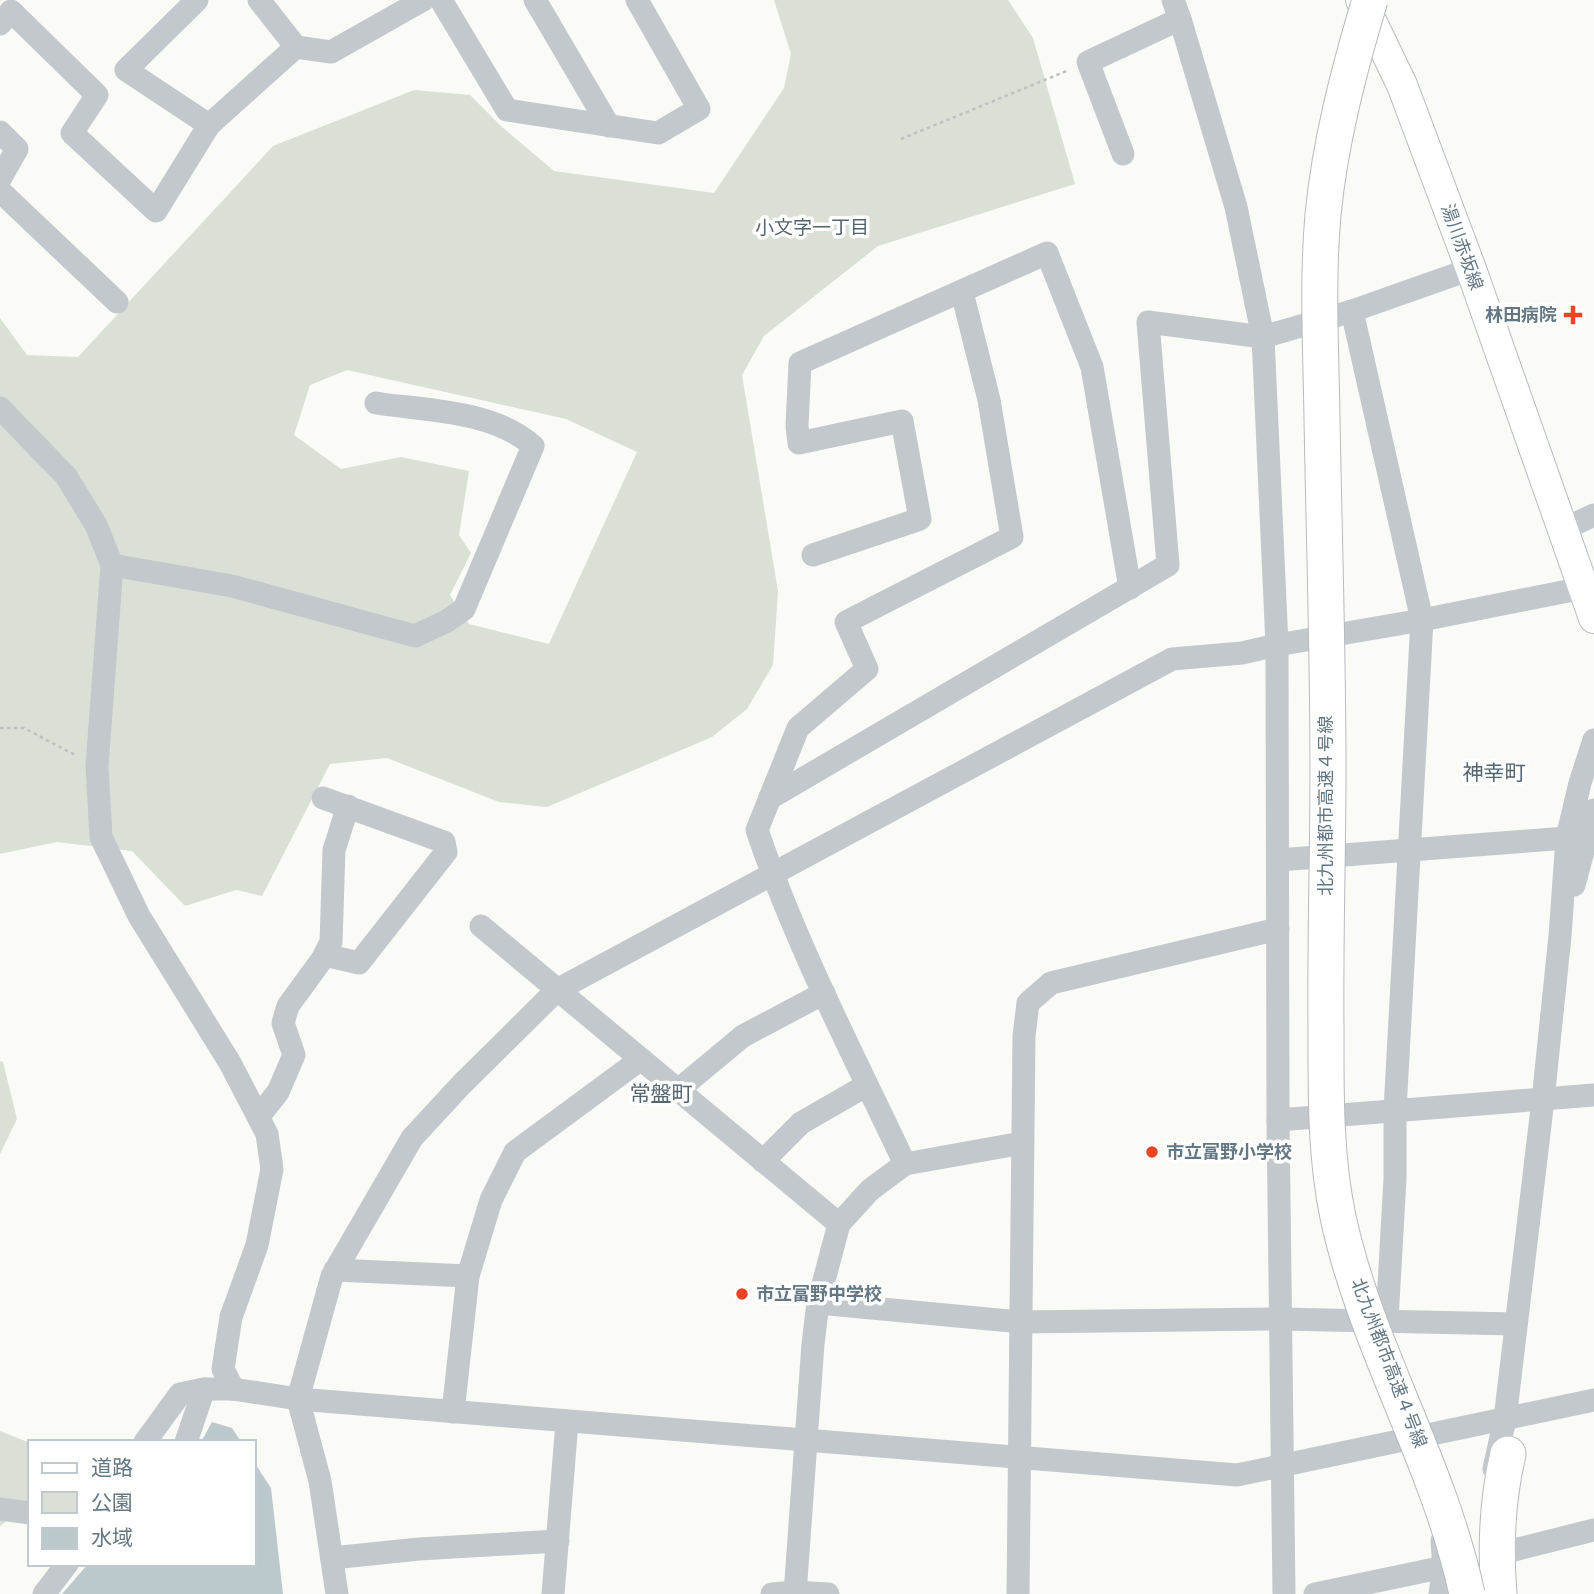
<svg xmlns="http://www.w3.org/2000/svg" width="1594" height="1594" viewBox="0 0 1594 1594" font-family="'Public Sans','Noto Sans JP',sans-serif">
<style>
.green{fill:#dae0d6;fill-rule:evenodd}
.water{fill:#bbc9cc}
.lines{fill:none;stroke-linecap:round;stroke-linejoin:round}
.major-casing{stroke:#b6bcc0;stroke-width:32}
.highway-casing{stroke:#b6bbbe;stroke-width:37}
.path{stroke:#bdc1c3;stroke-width:2.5;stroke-dasharray:3.5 3.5;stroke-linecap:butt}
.minor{stroke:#c3c8cc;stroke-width:23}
.major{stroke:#fff;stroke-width:30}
.highway{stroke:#fff;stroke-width:35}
.highway-bridge-casing{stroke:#b6bbbe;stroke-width:37;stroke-linecap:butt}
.highway-bridge{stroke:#fff;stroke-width:35}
.poi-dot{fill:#ee4423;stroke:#fff;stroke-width:2.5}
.labels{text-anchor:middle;stroke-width:7;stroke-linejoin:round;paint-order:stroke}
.street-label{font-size:18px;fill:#637884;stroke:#fff}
.poi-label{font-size:18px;font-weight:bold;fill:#637884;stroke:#fff;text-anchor:start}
.neighbourhood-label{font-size:19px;fill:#55656f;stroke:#fff}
.quarter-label{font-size:21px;fill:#55656f;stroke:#fff}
</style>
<rect width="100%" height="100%" fill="#fafaf7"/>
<g class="green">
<path d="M774,0H1008L1033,38L1075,184L878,246L764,336L742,375L778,591L773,665L747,709L712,737L547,807L499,802L387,758L330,764L262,896L236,890L185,906L132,851L57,842L0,854V318L27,355L78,357L273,146L414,90L470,95L501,126L554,171L714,193L784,88L791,54ZM347,370L566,419L637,452L549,644L469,624L450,595L471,553L459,535L469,471L401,457L341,469L294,435L310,385Z"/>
<path d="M0,1061L3,1062L17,1119L0,1154Z"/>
<path d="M0,1431L30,1443V1505L0,1526Z"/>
</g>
<g class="water">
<path d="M212,1422L232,1428L241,1442H201Z"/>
<path d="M254,1462L271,1488L283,1594H62L88,1564H254Z"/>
</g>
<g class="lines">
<g class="major-casing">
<path id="major" d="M1361,0L1402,85L1471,269L1594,618"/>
</g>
<g class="highway-casing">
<path id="highway" d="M1499,1594C1495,1546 1497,1501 1508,1454"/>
</g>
<g class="path">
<path d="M901,139L1069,70"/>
<path d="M0,728H24L77,756"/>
</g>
<g class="minor">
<path d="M197,0L126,70L209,125"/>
<path d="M441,0L507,110L658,133L699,109L637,0"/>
<path d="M535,0L609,126"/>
<path d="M1173,0L1180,19L1236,207L1263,337L1277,645L1278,1120L1284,1594"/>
<path d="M0,24L11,11L97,95L72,133L156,211L209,125L296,47L259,0"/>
<path d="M296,47L331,52L423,0"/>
<path d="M0,132L17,149L0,179"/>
<path d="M1123,154L1088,62L1180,19"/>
<path d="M0,191L117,302"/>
<path d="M1352,311L1422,620L1395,1110V1179L1387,1320"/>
<path d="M0,408L66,476L96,525L112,565L97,766L101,837L139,916L230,1063L267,1134L272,1169L257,1245L231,1317L223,1369L233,1389"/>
<path d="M1564,529L1594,515"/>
<path d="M813,555L920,519L902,421L799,443L797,426L800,363L1047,253L1092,367L1130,588"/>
<path d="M112,565L232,586L415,636L447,621L464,609L533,446C493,410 427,411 376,403"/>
<path d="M323,798L444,842L446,852L359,963L325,955"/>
<path d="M770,798L1168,565L1148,322L1263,337L1352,311L1471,269"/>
<path d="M1278,860L1567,838"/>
<path d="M1574,885L1594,810"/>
<path d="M481,926L839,1224"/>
<path d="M678,1090L743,1036L824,993"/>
<path d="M259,1116L278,1092L294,1055L283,1023L288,1006L323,958L331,942L334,850L348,806"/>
<path d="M1278,1120L1594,1095"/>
<path d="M763,1161L801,1123L867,1085"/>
<path d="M905,1164C853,1054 796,945 757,830L798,728L867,669L846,622L1012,537L989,400L962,292"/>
<path d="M335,1270L468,1276"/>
<path d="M818,1303L1020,1322L1280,1319L1515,1324"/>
<path d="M453,1412L468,1276L491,1200L515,1152L641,1059"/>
<path d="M145,1442L180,1394L204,1389"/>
<path d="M186,1442L204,1389H233L298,1399L1237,1475L1594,1400"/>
<path d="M1494,1469L1505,1419L1543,1100L1560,936L1567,838L1580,783L1594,740"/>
<path d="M0,1509L30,1513"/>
<path d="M1510,1551L1594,1530"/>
<path d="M332,1558L419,1549L558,1541"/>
<path d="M44,1594L67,1564"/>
<path d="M337,1594L320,1481L298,1399L332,1276L412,1138L461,1085L557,990L1172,659L1242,653L1277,645L1422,620L1583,588"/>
<path d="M553,1594L567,1422"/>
<path d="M772,1594L795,1592L828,1594"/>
<path d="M795,1594L813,1344L818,1303L839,1224L870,1190L905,1164L1022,1143"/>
<path d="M1018,1594L1024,1036L1028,1003L1051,983L1278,929"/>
<path d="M1315,1594L1444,1567"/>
<path d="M1440,1594L1444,1567L1442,1541"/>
</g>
<use href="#major" class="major"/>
<use href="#highway" class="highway"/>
<g class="highway-bridge-casing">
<path id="highway-bridge" d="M1370,0C1349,70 1330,142 1323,215C1317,282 1321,351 1322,418C1324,535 1328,652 1328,769C1328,856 1325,943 1326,1030C1326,1092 1325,1155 1338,1217C1366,1347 1439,1463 1467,1594"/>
</g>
<use href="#highway-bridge" class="highway-bridge"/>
</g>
<g class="poi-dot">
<path d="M1569.5 304.5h7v7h7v7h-7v7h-7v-7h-7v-7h7z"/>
<circle cx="1152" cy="1152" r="7"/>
<circle cx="742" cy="1294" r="7"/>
</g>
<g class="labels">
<g class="street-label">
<text transform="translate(1462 247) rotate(70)" y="6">湯川赤坂線</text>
<text transform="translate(1326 806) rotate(-90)" y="6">北九州都市高速４号線</text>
<text transform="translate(1389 1363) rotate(69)" y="6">北九州都市高速４号線</text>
</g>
<g class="poi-label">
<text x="1557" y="321" text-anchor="end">林田病院</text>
<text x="1166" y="1158">市立富野小学校</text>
<text x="756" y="1300">市立富野中学校</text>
</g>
<g class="neighbourhood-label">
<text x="812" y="234">小文字一丁目</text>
</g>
<g class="quarter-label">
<text x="1494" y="780">神幸町</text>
<text x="661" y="1101">常盤町</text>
</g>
</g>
<rect x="28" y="1440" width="228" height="126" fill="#ffffff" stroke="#c1c9ce" stroke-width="2"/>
<rect x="42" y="1463" width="35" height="10" fill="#ffffff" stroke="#c1c9ce" stroke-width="2"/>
<text x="91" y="1475" font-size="21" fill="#637884">道路</text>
<rect x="42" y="1492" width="35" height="21" fill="#dae0d6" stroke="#c1c9ce" stroke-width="2"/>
<text x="91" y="1510" font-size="21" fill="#637884">公園</text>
<rect x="42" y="1528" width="35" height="21" fill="#bbc9cc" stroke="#c1c9ce" stroke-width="2"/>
<text x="91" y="1545" font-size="21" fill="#637884">水域</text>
</svg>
